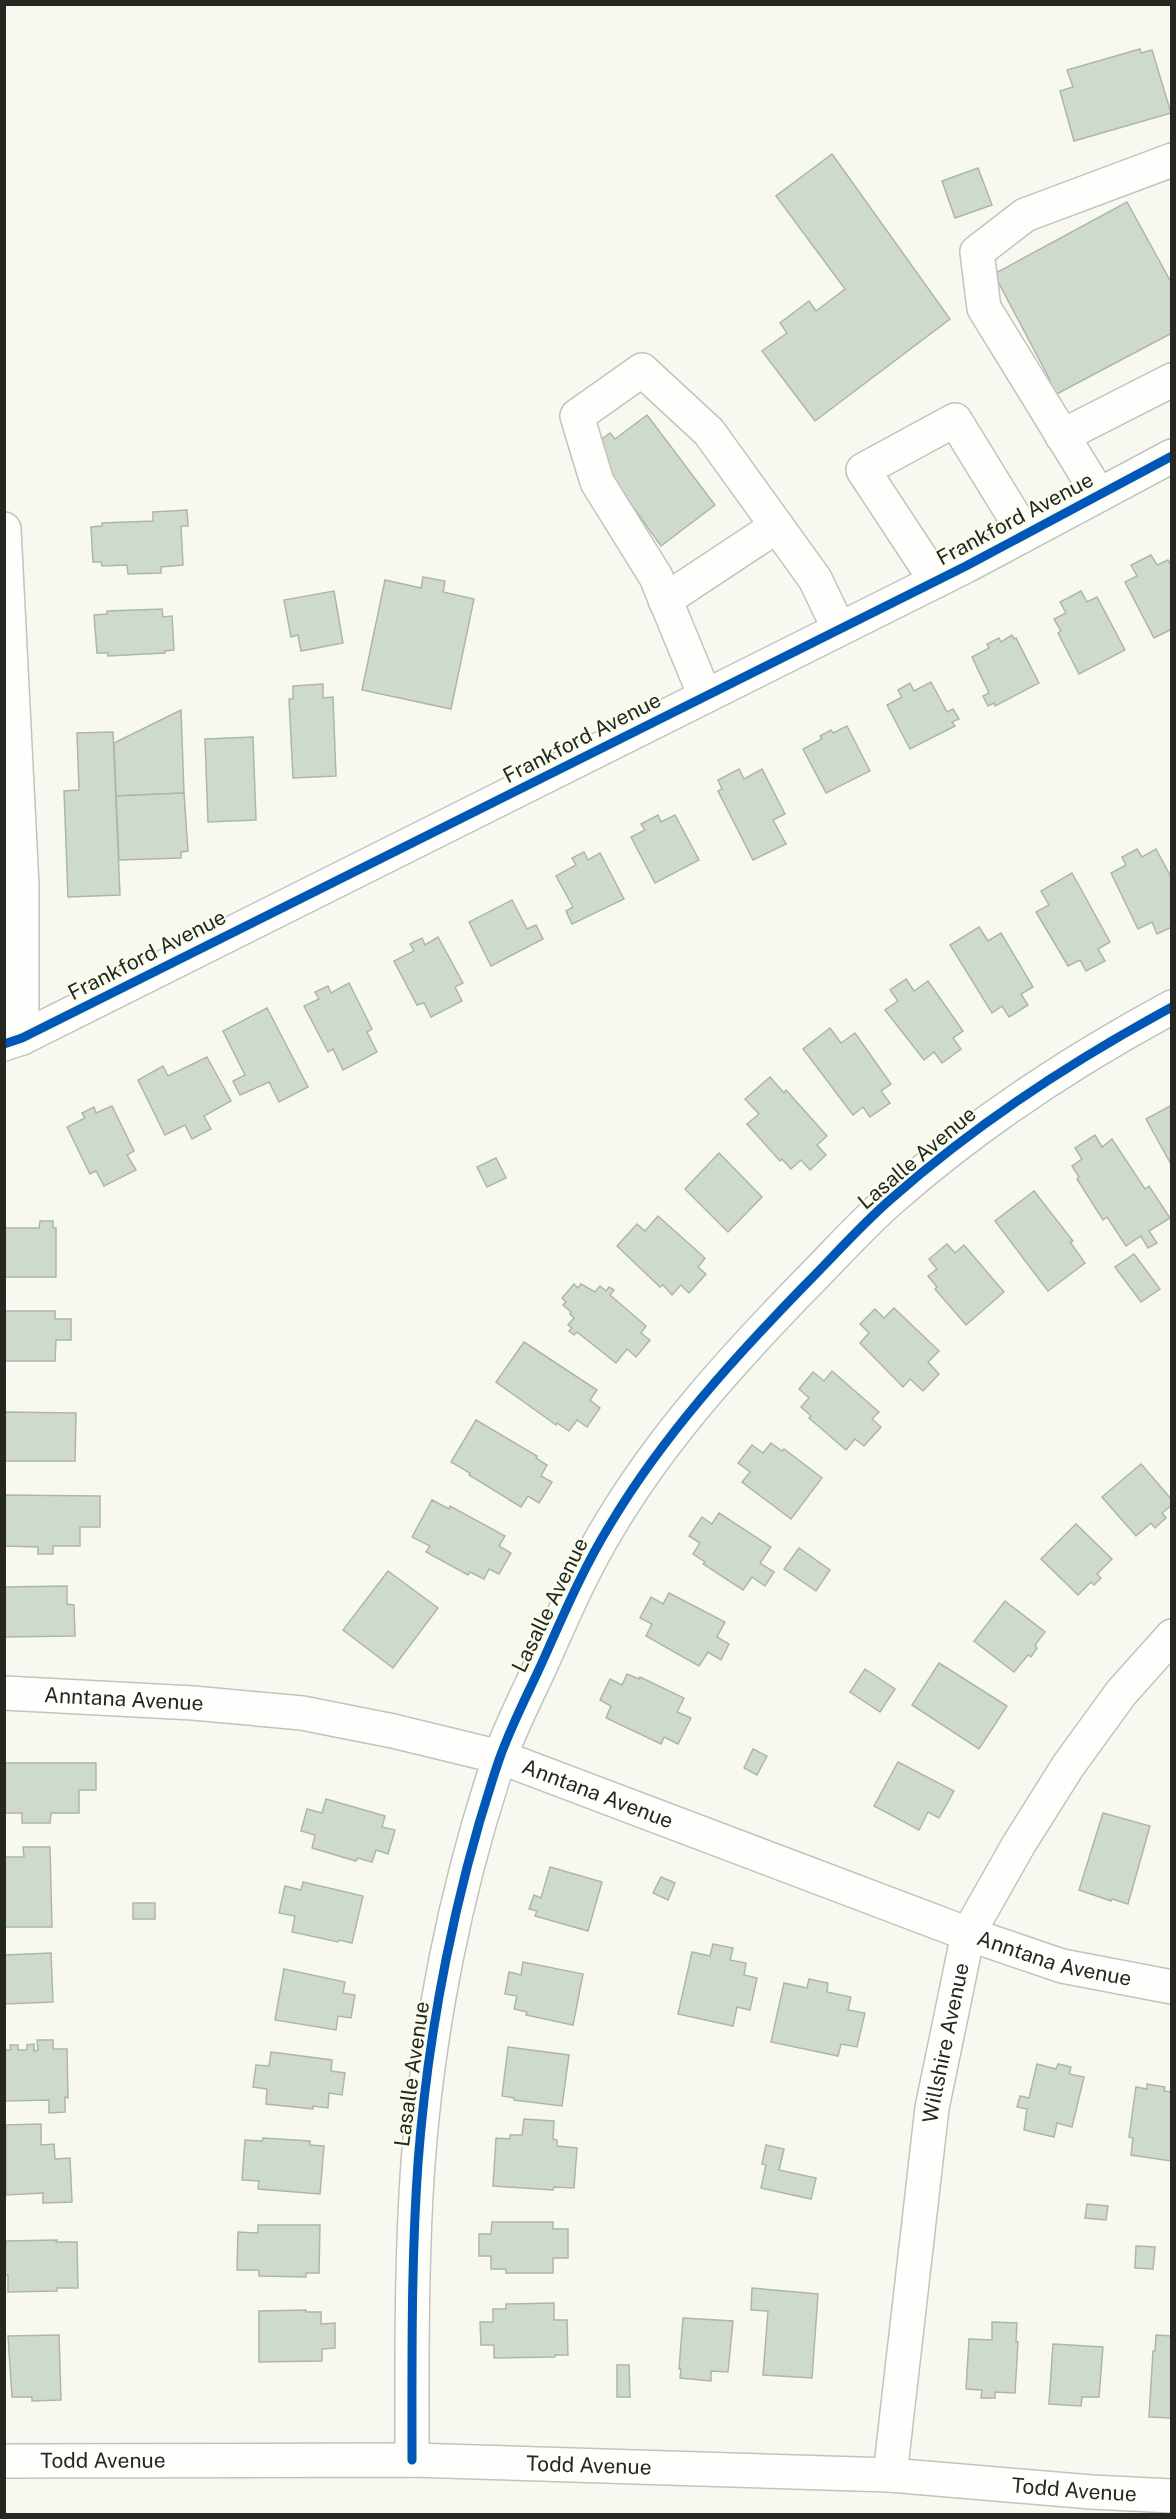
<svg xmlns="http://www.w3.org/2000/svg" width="1176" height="2519" viewBox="0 0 1176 2519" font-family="'Public Sans',sans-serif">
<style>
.building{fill:#cedbcc;stroke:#b1b4ae;stroke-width:1.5}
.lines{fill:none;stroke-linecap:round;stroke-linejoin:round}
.minor-casing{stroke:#c2c3bc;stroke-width:36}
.minor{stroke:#fefefd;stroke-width:33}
.cycleway-casing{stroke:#f9fdec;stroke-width:13}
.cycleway{stroke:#0057b8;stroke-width:9}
.labels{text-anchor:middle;stroke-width:4.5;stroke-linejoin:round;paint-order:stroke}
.street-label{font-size:21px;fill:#252720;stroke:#f9fdec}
</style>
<rect width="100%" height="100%" fill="#f7f9f0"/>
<g class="building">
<path d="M1140,49L1141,53L1152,50L1171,113L1074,141L1060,91L1073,87L1067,70Z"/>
<path d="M832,154L950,319L815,421L762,351L787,333L780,323L809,301L816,311L845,289L776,196Z"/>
<path d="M978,168L992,205L955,218L942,181Z"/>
<path d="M1127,202L1172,284V333L1053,396L1046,382L1050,380L994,274Z"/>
<path d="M647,415L715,505L661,546L595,454L594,445L610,433L615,439Z"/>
<path d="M187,510L188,526H181L183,565L161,567V573L128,574L127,565L102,566L101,562H93L91,527L102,526V523L153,521V512Z"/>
<path d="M1151,555L1157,565L1168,560L1172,567V632L1170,630L1154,638L1125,582L1137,576L1131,565Z"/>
<path d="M423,577L445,581L443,592L474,599L451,709L362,690L385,580L421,588Z"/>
<path d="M334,591L343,643L301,651L298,635L291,637L284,600Z"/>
<path d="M1081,591L1087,602L1097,597L1125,650L1079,674L1058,633L1061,631L1054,619L1066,613L1060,602Z"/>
<path d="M162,609L163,617L172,616L174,650L164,651L165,653L108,656V653H97L94,615L107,614V611Z"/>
<path d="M1012,635L1014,639L1016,638L1039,683L995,706L994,703L988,706L983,696L989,693L972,657L989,648L987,644L999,638L1001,642Z"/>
<path d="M931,682L947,712L953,709L959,719L952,722L955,726L910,749L887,705L902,697L898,690L910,683L914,691Z"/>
<path d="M323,684V698L333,697L336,776L293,778L289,699H293V686Z"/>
<path d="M181,710L184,793L116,796L114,743Z"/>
<path d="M847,726L870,771L826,793L803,749L822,739L820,736L831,730L833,733Z"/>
<path d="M113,732L120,895L68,897L64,791L79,790L77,733Z"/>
<path d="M253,737L256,820L208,822L205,739Z"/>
<path d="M739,769L744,779L762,769L785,814L773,820L786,844L753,860L718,791L722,789L718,780Z"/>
<path d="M184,793L188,851L181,852V858L119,860L116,796Z"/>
<path d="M658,815L661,822L675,815L699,860L655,883L631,837L645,830L641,824Z"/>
<path d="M1137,849L1142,857L1156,849L1172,879V927L1157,934L1152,922L1138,929L1111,873L1126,865L1122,857Z"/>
<path d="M584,852L588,860L600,853L624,899L572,924L566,911L573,907L556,876L576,865L572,858Z"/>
<path d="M1072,873L1110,942L1098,949L1105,961L1086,971L1080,960L1068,966L1036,912L1049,905L1041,891Z"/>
<path d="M512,900L527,929L536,925L543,939L491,966L469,922Z"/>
<path d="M979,927L988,941L1001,933L1033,987L1021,994L1028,1005L1009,1017L1002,1006L992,1013L950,945Z"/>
<path d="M438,937L463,983L455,987L462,1001L431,1017L424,1003L417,1005L394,961L414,951L410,944L422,938L425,945Z"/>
<path d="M906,979L914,991L928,981L963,1031L953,1038L961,1049L942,1063L934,1052L924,1060L885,1010L898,1001L890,990Z"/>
<path d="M349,983L372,1029L367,1032L377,1052L343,1070L333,1049L328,1052L304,1006L319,999L315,992L328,986L331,993Z"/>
<path d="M267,1008L308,1087L279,1102L269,1082L240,1095L233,1081L245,1075L223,1031Z"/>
<path d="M830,1028L841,1043L855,1033L891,1084L881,1091L890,1103L870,1117L863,1107L853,1115L803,1049Z"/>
<path d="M207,1057L231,1101L204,1116L211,1129L192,1139L185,1125L165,1135L138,1080L163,1066L168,1076Z"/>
<path d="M770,1077L784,1093L786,1090L827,1136L817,1145L826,1155L810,1170L801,1160L791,1169L782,1159L780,1161L747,1124L759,1114L745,1099Z"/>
<path d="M1172,1105V1166L1146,1119Z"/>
<path d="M112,1106L134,1151L127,1155L136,1170L104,1186L96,1171L90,1174L67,1127L85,1118L82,1113L94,1107L96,1113Z"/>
<path d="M1095,1135L1102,1147L1112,1139L1145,1189L1149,1186L1170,1218L1149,1231L1157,1243L1148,1248L1141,1236L1126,1246L1107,1217L1103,1220L1077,1179L1079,1177L1072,1166L1082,1159L1075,1148Z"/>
<path d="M719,1153L762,1197L728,1232L685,1189Z"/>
<path d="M496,1158L506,1178L487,1187L477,1167Z"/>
<path d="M1034,1191L1073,1241L1070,1242L1085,1263L1048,1291L995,1221Z"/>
<path d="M658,1216L705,1258L698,1267L706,1274L689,1293L681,1285L672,1295L663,1285L660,1287L617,1246L637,1224L645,1231Z"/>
<path d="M40,1221H53V1228H56V1277H5V1228H39Z"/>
<path d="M947,1244L955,1253L964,1245L1004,1292L966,1325L935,1289L937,1287L928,1276L937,1269L929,1259Z"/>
<path d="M1134,1254L1160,1289L1141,1302L1115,1267Z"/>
<path d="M574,1284L578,1288L581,1284L595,1292L600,1286L606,1291L609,1287L614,1290L610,1295L646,1326L641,1333L650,1340L636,1357L627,1349L616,1363L577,1332L574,1335L569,1331L572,1328L568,1325L574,1318L570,1314L571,1312L563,1305L566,1302L562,1298Z"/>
<path d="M894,1308L939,1351L928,1362L939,1374L923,1391L910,1379L903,1387L860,1343L869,1333L860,1324L875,1309L884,1318Z"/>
<path d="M4,1311H55V1319H71V1340H56L55,1361H4Z"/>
<path d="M524,1342L597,1390L590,1400L600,1408L587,1427L577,1420L569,1431L557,1423L556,1425L496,1382Z"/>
<path d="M832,1371L879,1412L872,1419L881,1427L864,1446L855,1439L846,1450L809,1418L811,1416L801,1407L809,1398L799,1389L813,1372L824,1381Z"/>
<path d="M5,1412L76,1413L75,1461H4Z"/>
<path d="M476,1420L537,1456L536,1458L547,1465L541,1476L552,1482L539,1503L528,1496L521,1507L469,1475L470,1473L451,1462Z"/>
<path d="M771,1443L782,1451L784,1449L822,1478L791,1519L742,1482L750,1472L738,1463L752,1445L763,1453Z"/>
<path d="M1141,1464L1172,1500V1505L1162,1513L1166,1518L1155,1528L1151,1523L1136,1536L1102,1497Z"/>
<path d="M4,1495L100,1496V1527H80V1546H53V1554H38V1547L4,1546Z"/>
<path d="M432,1500L449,1509L450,1506L505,1536L499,1546L511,1553L499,1574L489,1569L484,1579L470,1572L468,1575L426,1552L430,1546L412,1537Z"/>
<path d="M719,1513L771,1547L760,1563L774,1572L765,1586L752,1577L743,1590L703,1564L705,1562L693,1554L700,1543L689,1536L702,1517L712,1524Z"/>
<path d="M1076,1524L1112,1559L1097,1574L1101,1578L1094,1585L1091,1582L1078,1595L1041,1559Z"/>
<path d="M799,1548L830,1570L816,1591L784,1569Z"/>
<path d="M388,1571L438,1608L393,1668L343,1630Z"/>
<path d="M67,1586V1604L74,1605L75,1636L4,1637V1587Z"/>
<path d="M669,1593L725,1622L717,1637L729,1644L721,1660L708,1652L699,1666L646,1636L652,1624L640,1618L651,1597L663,1604Z"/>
<path d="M1005,1601L1045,1632L1035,1645L1037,1648L1031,1657L1028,1655L1014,1672L974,1641Z"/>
<path d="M939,1663L1007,1706L979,1749L912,1705Z"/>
<path d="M865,1669L895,1689L880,1712L850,1692Z"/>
<path d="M627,1674L639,1679L640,1677L684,1698L677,1712L691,1718L678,1744L664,1737L661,1744L606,1718L611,1706L600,1700L610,1679L622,1685Z"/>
<path d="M753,1749L767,1756L757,1775L744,1768Z"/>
<path d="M898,1762L954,1791L939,1818L928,1812L919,1830L874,1806Z"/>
<path d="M4,1763H96V1790H79V1813H51L50,1823H22V1813H4Z"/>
<path d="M326,1799L385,1816L382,1827L395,1830L388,1854L376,1850L372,1862L358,1858L356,1861L312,1848L315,1835L301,1831L307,1809L322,1813Z"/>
<path d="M1103,1813L1150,1826L1128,1904L1112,1899L1111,1901L1079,1890Z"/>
<path d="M23,1847H50L52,1927H5L4,1857H24Z"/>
<path d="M550,1867L602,1882L588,1931L535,1916L537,1911L529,1909L534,1895L541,1898Z"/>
<path d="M661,1877L675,1883L668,1900L653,1893Z"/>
<path d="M303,1882L363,1896L352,1943L339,1940L338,1942L292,1932L295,1916L279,1913L285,1886L301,1890Z"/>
<rect x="133" y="1903" width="22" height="16"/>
<path d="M713,1944L733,1948L730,1960L746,1963L744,1975L757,1978L750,2010L737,2007L733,2026L678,2014L692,1952L710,1956Z"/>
<path d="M51,1953L53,2002L4,2004V1955Z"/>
<path d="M523,1962L583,1974L573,2025L526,2015L527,2012L514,2009L517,1996L505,1994L509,1972L521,1975Z"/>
<path d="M284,1969L345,1982L343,1993L355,1995L351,2018L338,2016L336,2030L275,2020Z"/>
<path d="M809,1979L828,1983L827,1992L851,1997L848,2010L865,2013L857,2047L841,2044L838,2056L771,2042L784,1983L807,1988Z"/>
<path d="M37,2040H53V2049H67L68,2098L65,2097V2112L49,2113V2100L4,2101V2050H11L10,2045H18V2050H27V2045L34,2044V2051L38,2050Z"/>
<path d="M508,2047L569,2055L562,2106L514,2100V2098L502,2096Z"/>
<path d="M271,2052L332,2060L331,2071L345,2073L342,2095L329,2093L328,2108L313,2106V2109L266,2104L267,2089L253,2087L256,2065L269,2066Z"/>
<path d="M1037,2064L1056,2069L1058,2064L1071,2067L1069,2074L1084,2077L1072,2127L1057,2123L1054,2137L1024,2130L1027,2109L1017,2107L1020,2096L1029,2098Z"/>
<path d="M1147,2084L1165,2087L1164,2091L1172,2092L1171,2161L1131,2155L1133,2138L1129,2137L1136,2087L1147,2089Z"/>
<path d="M524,2119L554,2121L553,2139L557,2140V2146L577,2148L574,2188L554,2187L553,2190L493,2186L496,2138L510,2139V2135H522Z"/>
<path d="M41,2124V2145L54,2144L55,2159L70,2158L72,2202L43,2203V2193L6,2195V2125Z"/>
<path d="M263,2138L310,2141V2145L324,2146L320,2194L258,2189L259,2181L242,2180L245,2140L262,2141Z"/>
<path d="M766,2145L784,2149L779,2170L816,2178L811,2199L761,2188L766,2165L762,2164Z"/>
<path d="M1087,2204L1108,2206L1106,2220L1085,2218Z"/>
<path d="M492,2222H553V2229H568V2258H553V2273H506V2269H491V2256H479V2234H491Z"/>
<path d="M258,2225H320L319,2273H306V2277L259,2276V2270H237L238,2232L258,2233Z"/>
<path d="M57,2240L56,2242H77L78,2288H57V2291L8,2292V2275H4L6,2241Z"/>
<path d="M1136,2246L1155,2247L1153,2269L1135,2268Z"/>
<path d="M752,2288L818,2294L812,2378L763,2375L768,2311L751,2310Z"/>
<path d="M554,2303V2320H567L568,2355H555V2357L494,2358V2345H481L480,2322H493V2309H506V2304Z"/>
<path d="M306,2310V2312H321V2324L335,2323V2348L322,2349V2361L259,2362V2311Z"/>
<path d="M683,2318L733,2321L728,2372L711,2371V2381L680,2378L681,2369H679Z"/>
<path d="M992,2322L1017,2323L1016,2342H1018L1015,2393L995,2392V2398H981L982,2390L966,2389L969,2339L992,2340Z"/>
<path d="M59,2335L61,2400L32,2401V2397H12L8,2336Z"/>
<path d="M1156,2335L1172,2336V2418L1149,2417L1153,2351H1155Z"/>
<path d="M1053,2344L1103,2347L1099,2397H1082L1081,2406L1049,2404Z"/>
<path d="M617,2365H629L630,2397H617Z"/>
</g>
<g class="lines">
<g class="minor-casing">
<g id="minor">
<path d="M1062,436L1172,380"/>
<path d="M1099,495L984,308L977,252L1025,215L1172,160"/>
<path d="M4,529L22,886V1038"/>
<path d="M936,581L863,470L955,420L1025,534"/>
<path d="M665,600L777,526"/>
<path d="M705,696L656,577L597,482L577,416L642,370L709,432L815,579L839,629"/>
<path d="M4,1044L22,1038L966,566L1172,456"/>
<path id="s1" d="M4,1693L193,1703L302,1713L393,1731L500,1757L968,1934L1062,1966L1172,1987"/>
<path d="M412,2460C412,2361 411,2262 418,2163C428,2029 456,1887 499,1760C511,1725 530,1690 545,1656C565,1611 585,1565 611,1523C663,1436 734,1358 804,1286C833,1257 860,1226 891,1199C976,1124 1072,1061 1172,1007"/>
<path id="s2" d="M4,2461L412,2460L890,2475L1091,2492L1172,2496"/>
<path id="s3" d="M890,2475L932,2108L968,1934L1019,1844L1068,1766L1121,1693L1172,1636"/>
</g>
</g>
<use href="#minor" class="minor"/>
<g class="cycleway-casing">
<g id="cycleway">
<path d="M4,1044L22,1038L966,566L1172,456"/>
<path d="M412,2460C412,2361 411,2262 418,2163C428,2029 456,1887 499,1760C511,1725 530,1690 545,1656C565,1611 585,1565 611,1523C663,1436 734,1358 804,1286C833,1257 860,1226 891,1199C976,1124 1072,1061 1172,1007"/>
</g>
</g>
<use href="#cycleway" class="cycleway"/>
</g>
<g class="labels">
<g class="street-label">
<text transform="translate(1015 519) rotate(-28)" y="7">Frankford Avenue</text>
<text transform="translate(582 738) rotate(-27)" y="7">Frankford Avenue</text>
<text transform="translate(147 955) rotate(-27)" y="7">Frankford Avenue</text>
<text transform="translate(917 1158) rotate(-40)" y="7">Lasalle Avenue</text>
<text transform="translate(550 1605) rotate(-64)" y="7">Lasalle Avenue</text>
<text dy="7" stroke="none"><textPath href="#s1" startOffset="120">Anntana Avenue</textPath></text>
<text dy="7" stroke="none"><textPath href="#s1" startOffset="606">Anntana Avenue</textPath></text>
<text dy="7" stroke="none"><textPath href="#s1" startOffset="1092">Anntana Avenue</textPath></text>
<text dy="7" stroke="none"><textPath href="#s3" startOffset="436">Willshire Avenue</textPath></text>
<text transform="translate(412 2074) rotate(-82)" y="7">Lasalle Avenue</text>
<text dy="7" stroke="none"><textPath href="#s2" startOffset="99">Todd Avenue</textPath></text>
<text dy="7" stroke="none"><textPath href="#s2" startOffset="585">Todd Avenue</textPath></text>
<text dy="7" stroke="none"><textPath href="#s2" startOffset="1071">Todd Avenue</textPath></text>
</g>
</g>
<rect width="1176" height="2519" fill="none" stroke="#252720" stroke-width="12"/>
</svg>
